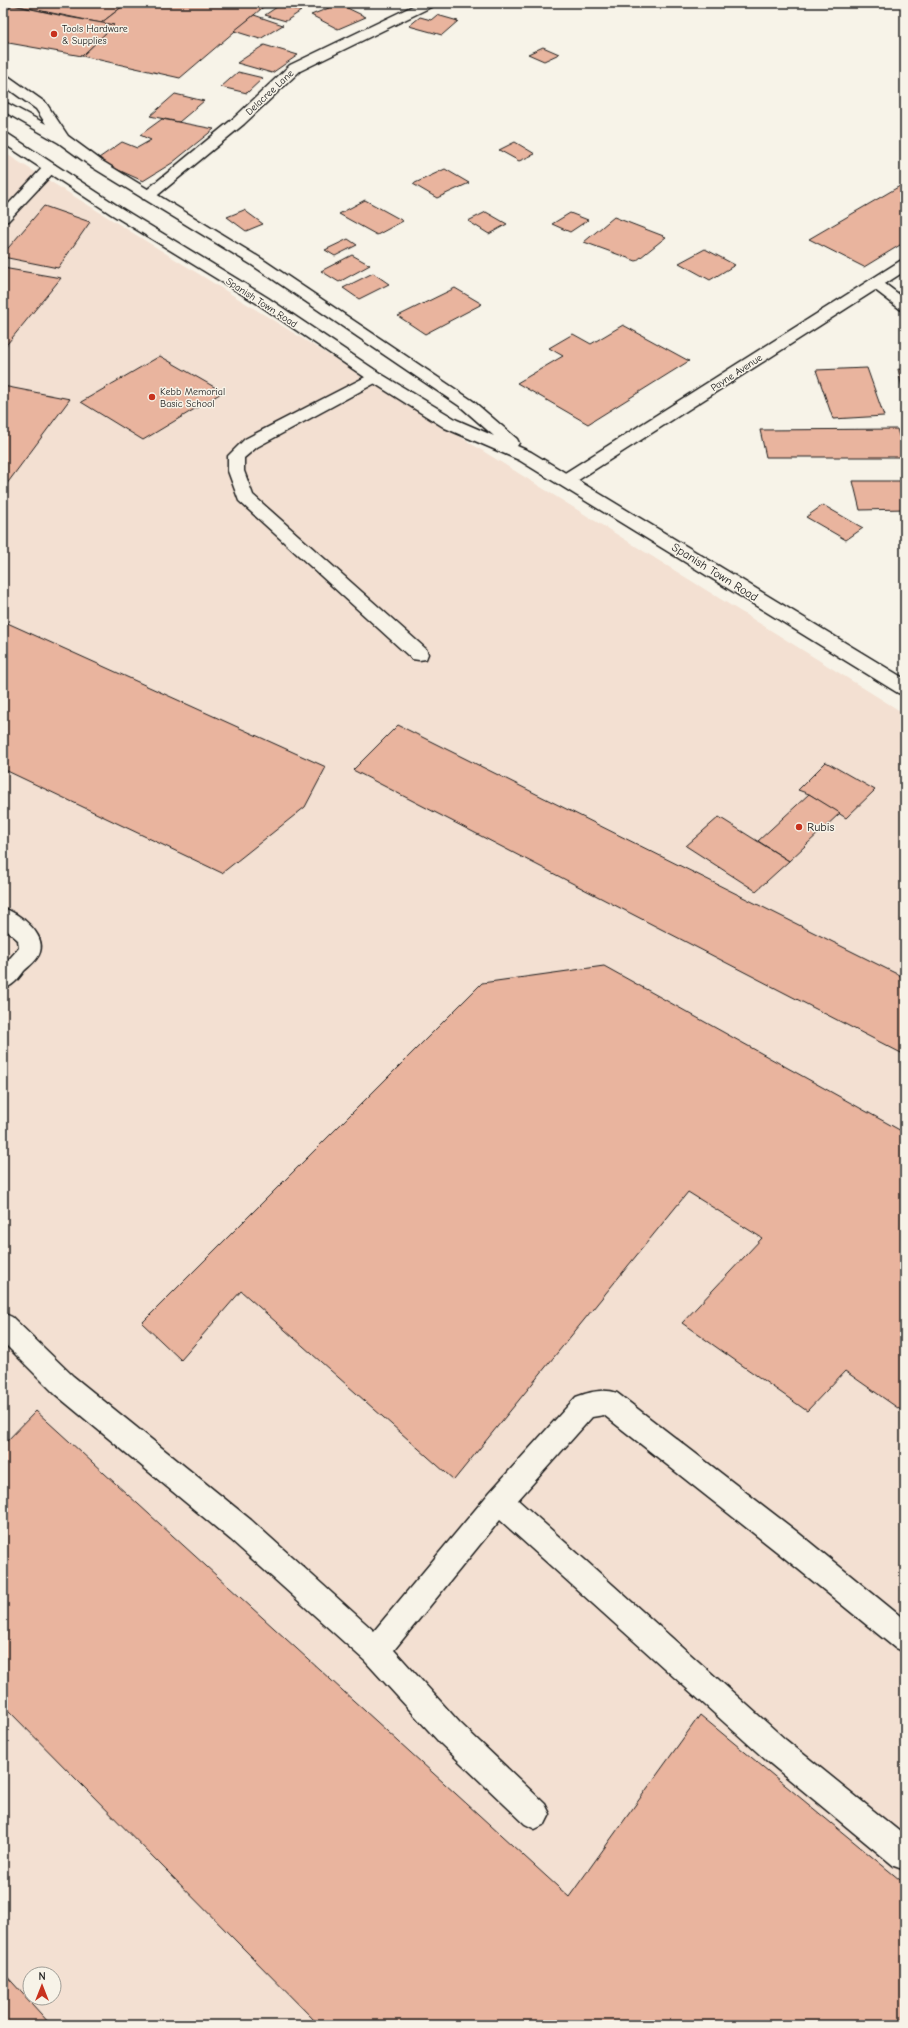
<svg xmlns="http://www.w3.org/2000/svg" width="908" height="2028" viewBox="0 0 908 2028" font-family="'Comic Neue',sans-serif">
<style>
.built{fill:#f3e0d2;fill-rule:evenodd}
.building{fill:#e9b49e;stroke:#1c1c1c}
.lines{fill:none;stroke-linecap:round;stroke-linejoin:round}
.service-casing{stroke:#1c1c1c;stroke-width:3}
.minor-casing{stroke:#1c1c1c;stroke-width:3}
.secondary-casing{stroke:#1c1c1c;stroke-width:3}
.service{fill:#f7f3e8;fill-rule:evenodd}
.minor{fill:#f7f3e8;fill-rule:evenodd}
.secondary{fill:#f7f3e8;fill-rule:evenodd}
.poi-dot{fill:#c8321e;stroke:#f7f3e8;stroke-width:1.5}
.labels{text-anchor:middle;stroke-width:3;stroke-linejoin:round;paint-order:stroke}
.far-poi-label{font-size:10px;fill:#1c1c1c;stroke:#f7f3e8;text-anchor:start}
.far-street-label{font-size:10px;fill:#1c1c1c;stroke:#f7f3e8}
.street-label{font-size:12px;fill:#1c1c1c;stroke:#f7f3e8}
.poi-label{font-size:12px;fill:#1c1c1c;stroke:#f7f3e8;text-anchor:start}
</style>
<rect width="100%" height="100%" fill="#f7f3e8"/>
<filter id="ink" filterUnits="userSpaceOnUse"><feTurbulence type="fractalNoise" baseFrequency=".025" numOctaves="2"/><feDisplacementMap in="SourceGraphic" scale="8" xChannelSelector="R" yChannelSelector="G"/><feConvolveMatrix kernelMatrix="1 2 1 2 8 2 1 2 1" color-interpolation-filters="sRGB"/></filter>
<g filter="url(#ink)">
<path class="built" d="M3,152L905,714V2025H3ZM30,1974H54V1998H30Z"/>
<g class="building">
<path d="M16,3H127L101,23L13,5Z"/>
<path d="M127,3H268L180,78L82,56L114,25L101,23Z"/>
<path d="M339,4L366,17L338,29L311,15Z"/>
<path d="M13,5L68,17L114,25L82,56L3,42V13Z"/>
<path d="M280,5L301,11L286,21L265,15Z"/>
<path d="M254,15L283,25L260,39L234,31Z"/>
<path d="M437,15L458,21L442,35L409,26L420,17L431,20Z"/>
<path d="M264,45L298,55L272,73L237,63Z"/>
<path d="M543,47L559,54L544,61L528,54Z"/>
<path d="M238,72L263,78L247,93L221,87Z"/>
<path d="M175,94L204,101L179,122L150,116Z"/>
<path d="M162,119L214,129L172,163L143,181L96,160L122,142L137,148L151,140L140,135Z"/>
<path d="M515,142L535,154L519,161L499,150Z"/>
<path d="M445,169L469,183L437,198L413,184Z"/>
<path d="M905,183V242L864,267L809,239Z"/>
<path d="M365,200L403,221L377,235L339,214Z"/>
<path d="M44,206L90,222L58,268L3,257V254Z"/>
<path d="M244,210L263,224L246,231L227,217Z"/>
<path d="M486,212L507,224L489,234L468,221Z"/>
<path d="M570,213L588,220L570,232L552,224Z"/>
<path d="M614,217L666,237L636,261L584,242Z"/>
<path d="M348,239L357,245L335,256L325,250Z"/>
<path d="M705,249L735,265L710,280L679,263Z"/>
<path d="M352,255L370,265L339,282L321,271Z"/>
<path d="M3,268L61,278L3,349Z"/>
<path d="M373,273L389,284L359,299L343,288Z"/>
<path d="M455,288L482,304L425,334L398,316Z"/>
<path d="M623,325L689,361L588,424L517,383L563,356L549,348L573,334L591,344Z"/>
<path d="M160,356L223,392L143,440L81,402Z"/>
<path d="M867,368L884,416L833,419L816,370Z"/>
<path d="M898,369L905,370V388H902Z"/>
<path d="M3,386L70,399L3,489Z"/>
<path d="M897,429L905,457H766L760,430Z"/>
<path d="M853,481H905V509L860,510Z"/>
<path d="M823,505L863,528L846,540L806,517Z"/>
<path d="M3,621L326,767L305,807L222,873L3,769Z"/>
<path d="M398,725L905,978V1055L353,770Z"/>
<path d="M826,762L875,790L846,818L809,794L798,790Z"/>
<path d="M809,794L840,813L789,861L758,841Z"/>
<path d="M719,817L789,861L756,891L686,846Z"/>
<path d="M604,966L905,1133V1413L845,1371L807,1411L682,1323L762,1238L688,1192L454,1480L241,1291L181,1360L142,1323L482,983Z"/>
<path d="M36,1411L569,1897L700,1715L905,1884V2025H319L3,1705V1445Z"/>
<path d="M3,1972L51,2025H3Z"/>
</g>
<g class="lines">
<g class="service-casing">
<g id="service">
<path d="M50,164L55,165L57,168L55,171L8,221L3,222V210L45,165Z"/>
<path d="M875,278L880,280L905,299V311L900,309L870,286L867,283L870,280Z"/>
<path d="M375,372L381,374L383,377L381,380L257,447L244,458V471L253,495L426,649L428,654L426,659L419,660L412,659L239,501L228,471V456L245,439Z"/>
<path d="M3,908C18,913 46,933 40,952C38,960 29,966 24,971C18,979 13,986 3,989V966L19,948L18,940L3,927Z"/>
<path d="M3,1313L12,1317L73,1376L251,1520L374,1631L490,1492L576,1397C589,1392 604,1388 617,1393L796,1531L905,1620V1652L895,1648L776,1551L604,1415L592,1417L518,1500L786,1740L905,1836V1870L894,1866L766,1760L500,1520L394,1650L460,1723L545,1804L550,1814L545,1824L535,1829L525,1824L440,1743L365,1661L231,1540L55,1394L3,1342Z"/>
</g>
</g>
<g class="minor-casing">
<g id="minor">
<path d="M419,3H435L433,6L300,71L244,124L153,199H143L141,196L143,193L234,118L290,65Z"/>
<path d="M905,260V271L572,484L566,485L560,484L558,480L560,476L900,261Z"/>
</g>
</g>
<g class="secondary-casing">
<path id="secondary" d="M3,75L8,76L46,103L68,136L102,161L262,259L473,401L517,439L519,443L517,446L531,452L905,679V695L898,693L519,460L445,428L369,380L258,304L111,214L3,143V133L8,134L121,208L268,298L381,374L457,420L494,436L461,407L252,265L92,167L59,143L3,111V101L46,124L36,109L3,85Z"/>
</g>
<use href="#service" class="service"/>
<use href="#minor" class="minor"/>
<use href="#secondary" class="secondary"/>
</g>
</g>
<g class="poi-dot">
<circle cx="54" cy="34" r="4"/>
<circle cx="152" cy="397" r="4"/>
<circle cx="799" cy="827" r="4"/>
</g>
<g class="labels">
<g class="far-poi-label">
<text x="62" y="32">Tools Hardware<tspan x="62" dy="12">&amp; Supplies</tspan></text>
<text x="160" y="395">Kebb Memorial<tspan x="160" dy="12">Basic School</tspan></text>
</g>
<g class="far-street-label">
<text transform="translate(269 92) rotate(-43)" y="4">Delacree Lane</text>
<text transform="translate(262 302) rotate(33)" y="4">Spanish Town Road</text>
<text transform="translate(736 372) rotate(-33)" y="4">Payne Avenue</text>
</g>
<g class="street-label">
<text transform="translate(715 572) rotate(32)" y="4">Spanish Town Road</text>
</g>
<g class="poi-label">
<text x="807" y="831">Rubis</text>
</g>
</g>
<rect width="908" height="2028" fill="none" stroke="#f7f3e8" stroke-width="16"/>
<rect x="8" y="8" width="892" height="2012" fill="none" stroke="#1c1c1c" stroke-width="1.5" filter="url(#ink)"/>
<g transform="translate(42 1986)"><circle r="19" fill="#f7f3e8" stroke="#9f9d96"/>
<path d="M0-3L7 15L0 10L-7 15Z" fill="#c8321e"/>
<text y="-6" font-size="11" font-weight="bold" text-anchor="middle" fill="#1c1c1c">N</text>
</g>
</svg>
